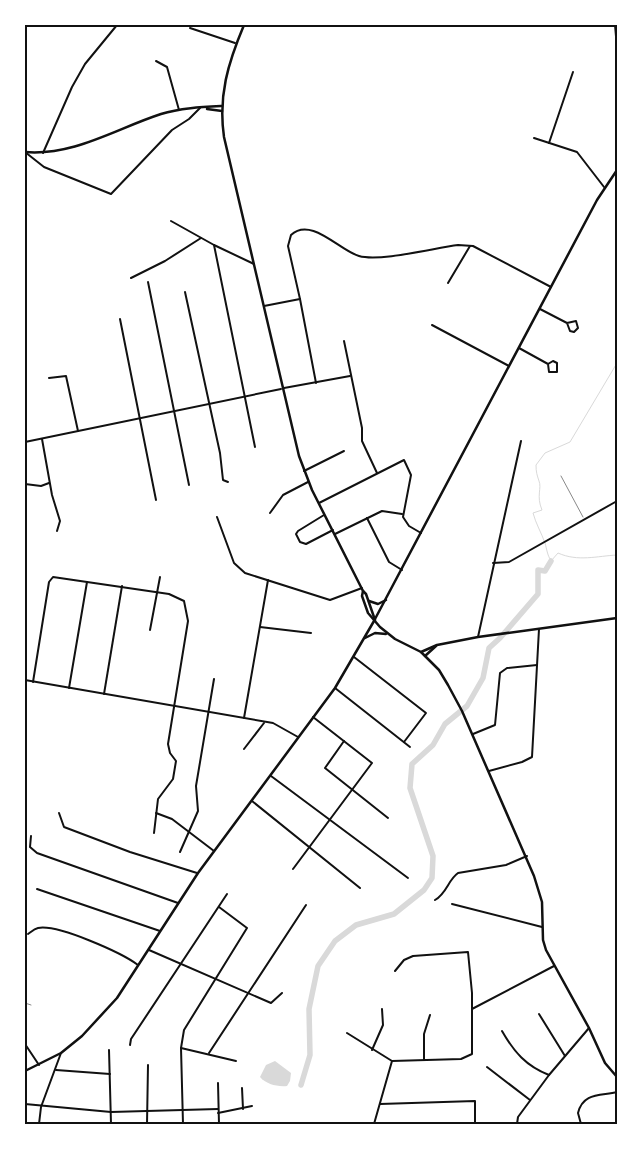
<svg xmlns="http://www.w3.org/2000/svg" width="642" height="1149" viewBox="0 0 642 1149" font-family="'Alegreya Sans',sans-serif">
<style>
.water{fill:#d9d9d9}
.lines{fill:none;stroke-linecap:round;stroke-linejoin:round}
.stream{stroke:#d9d9d9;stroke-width:1}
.river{stroke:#d9d9d9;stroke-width:5.5}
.service{stroke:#111;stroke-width:0.5}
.minor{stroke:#111;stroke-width:2}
.tertiary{stroke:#111;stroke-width:2}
.secondary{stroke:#111;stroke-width:2.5}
.primary{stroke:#111;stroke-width:2.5}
.neatline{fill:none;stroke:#111;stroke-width:2}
</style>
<rect width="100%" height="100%" fill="#fff"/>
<path class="water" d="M275,1061L291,1073L290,1081L287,1086C277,1087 266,1084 260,1077L266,1065Z"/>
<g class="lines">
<path class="stream" d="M617,363L570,442L545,453L536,465C536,472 537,475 539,481C542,488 536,496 542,510L533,513C536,524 541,532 545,543C547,550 547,554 551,561L558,553C578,562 597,556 617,555"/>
<path class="river" d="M301,1085L310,1055L309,1009L318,966L335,941L356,925L394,914L424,890L432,878L433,856L410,788L412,764L433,745L445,724L467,706L483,678L489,648L500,638L538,594V570L545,571L551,561"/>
<g class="service">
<path d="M561,476L583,517"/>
<path d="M25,1003L31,1005"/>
</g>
<g class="minor">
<path d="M615,25L617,48"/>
<path d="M190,28L235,43"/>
<path d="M156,61L167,67L179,110"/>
<path d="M534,138L577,152L604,187"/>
<path d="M549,143L573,72"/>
<path d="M25,152L44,167L111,194L172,130L189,119L200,108"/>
<path d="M43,153L72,87L85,64L117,25"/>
<path d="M171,221L214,245L254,264"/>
<path d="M214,245L255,447"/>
<path d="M131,278L165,261L201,238"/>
<path d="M148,282L189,485"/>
<path d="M448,283L470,246"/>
<path d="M185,292L220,453L223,480L228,482"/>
<path d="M300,299L316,383"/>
<path d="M264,306L300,299L288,246L291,235C311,216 340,251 359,256C380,262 434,248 458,245L473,246L551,287"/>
<path d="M540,309L567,323L570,331L574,332L578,328L576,321L567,323"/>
<path d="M120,319L156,500"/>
<path d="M432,325L509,366"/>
<path d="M344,341L362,428V441L377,473"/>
<path d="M519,348L548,364L549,372H557V363L553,361L548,364"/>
<path d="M49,378L66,376L78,431"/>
<path d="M284,388L350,376"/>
<path d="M42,439L52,495L60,521L57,531"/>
<path d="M304,471L344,451"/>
<path d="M25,484L41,486L49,483"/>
<path d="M319,503L404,460L411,475L403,517L409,526L421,533"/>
<path d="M270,513L283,495L308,482"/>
<path d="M324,515L298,531L296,534L300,542L306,544L333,530"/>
<path d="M217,517L234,563L245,573L330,600L362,588"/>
<path d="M367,518L389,562L402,570"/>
<path d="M335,534L382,511L402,514"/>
<path d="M493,563L509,562L617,501"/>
<path d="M260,627L311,633"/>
<path d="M150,630L160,577"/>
<path d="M478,637L521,441"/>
<path d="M354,657L426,713L404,742"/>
<path d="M25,680L273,723L298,737"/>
<path d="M33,682L49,582L53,577L169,594L184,601L188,621L168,744L170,753L176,761L173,779L158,799L154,833"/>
<path d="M69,688L87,582"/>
<path d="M335,688L410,747"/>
<path d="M104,694L122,586"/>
<path d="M244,718L268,580"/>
<path d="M473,734L495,725L500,673L507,668L537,665"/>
<path d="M344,741L325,768L388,818"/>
<path d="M244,749L264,723"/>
<path d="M25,771H26"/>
<path d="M489,771L522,762L532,757L539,629"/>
<path d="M271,776L408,878"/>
<path d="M252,801L360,888"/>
<path d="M59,813L64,827L130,852L197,873"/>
<path d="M156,813L172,819L214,851"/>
<path d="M31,836L30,847L37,853L178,903"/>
<path d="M180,852L198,811L196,786L214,679"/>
<path d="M293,869L372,763L313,717"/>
<path d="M37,889L160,931"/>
<path d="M435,900C447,893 448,880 458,873L506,865L527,856"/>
<path d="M452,904L542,927"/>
<path d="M28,934C31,932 34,929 38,928C58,924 122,953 138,965"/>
<path d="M149,950L271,1003L282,993"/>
<path d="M472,1009L554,966"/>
<path d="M539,1014L565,1056"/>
<path d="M502,1031C514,1052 526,1066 549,1075"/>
<path d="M347,1033L392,1061L461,1059L472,1054V993L468,952L413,956L404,960L395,971"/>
<path d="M25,1044L39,1065"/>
<path d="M130,1045L131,1039L227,894"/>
<path d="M181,1048L236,1061"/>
<path d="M109,1050L111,1124"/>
<path d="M372,1050L383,1025L382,1009"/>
<path d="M209,1053L306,905"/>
<path d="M424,1060V1034L430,1015"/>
<path d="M487,1067L530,1100"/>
<path d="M56,1070L110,1074"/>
<path d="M218,1083L219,1124"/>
<path d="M242,1088L243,1109"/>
<path d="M25,1104L111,1112L218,1109"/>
<path d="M380,1104L475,1101V1124"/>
<path d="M218,1113L252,1106"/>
<path d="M39,1124L41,1107L61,1053"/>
<path d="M147,1124L148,1065"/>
<path d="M183,1124L181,1048L184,1030L247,928L219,907"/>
<path d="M374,1124L392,1061"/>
<path d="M517,1124L518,1117L549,1075L589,1028"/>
<path d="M581,1124L578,1113C583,1092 601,1096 617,1092"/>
</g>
<path class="tertiary" d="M25,442L281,389"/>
<g class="secondary">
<path d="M207,109L222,111"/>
<path d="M25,152C74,156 115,129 161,114C180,108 202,107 222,106"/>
<path d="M375,619L597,200L617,170"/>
<path d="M421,652L437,645L478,637L617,618"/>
<path d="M425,656L436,646"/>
</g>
<g class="primary">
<path d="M244,25C228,63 218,96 224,137L299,456L312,490L363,591L366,594L375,620"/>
<path d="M363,591L362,596L368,613L380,627L395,639L421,652L439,670L448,685L462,711L534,876L542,902L543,940L546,950L589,1028L605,1063L617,1077"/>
<path d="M369,601L378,604L386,600"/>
<path d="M365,638L375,633L386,634"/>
<path d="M25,1071L61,1053L82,1036L117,998L198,873L335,688L374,621"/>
</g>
</g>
<rect width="642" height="1149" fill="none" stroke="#ffffff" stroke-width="52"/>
<rect x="26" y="26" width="590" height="1097" class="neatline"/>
</svg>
